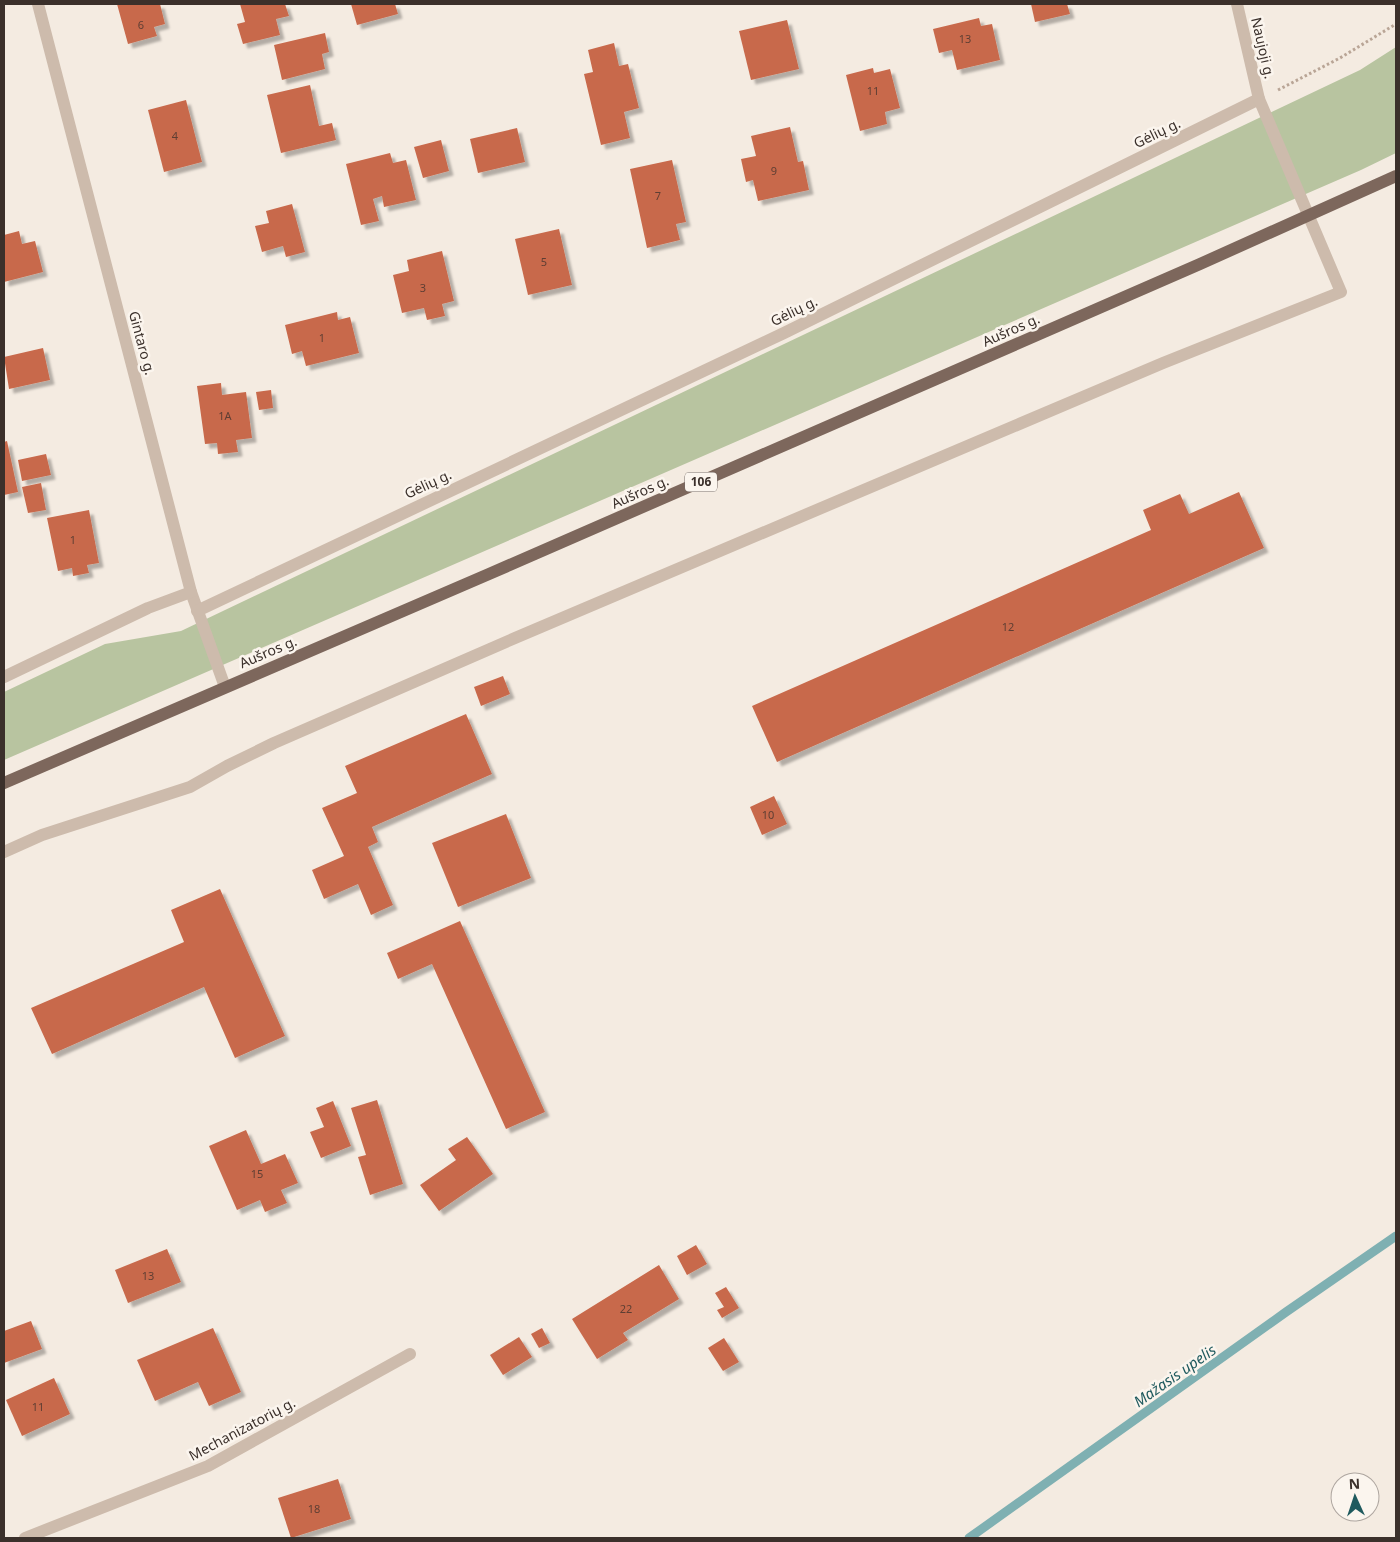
<svg xmlns="http://www.w3.org/2000/svg" width="1400" height="1542" viewBox="0 0 1400 1542" font-family="'Noto Sans',sans-serif">
<style>
.green{fill:#b8c4a0}
.lines{fill:none;stroke-linecap:round;stroke-linejoin:round}
.stream{stroke:#7fb0b2;stroke-width:9}
.building{fill:#c8694b;filter:url(#shadow)}
.path{stroke:#b9a596;stroke-width:3;stroke-dasharray:2.5 2.5;stroke-linecap:butt}
.street{stroke:#cdbbac;stroke-width:12}
.primary{stroke:#7d675c;stroke-width:12}
.labels{text-anchor:middle;stroke-width:5;stroke-linejoin:round;paint-order:stroke}
.number-label{font-size:11px;fill:#5e3e33}
.shield{fill:#fbf5ee;stroke:#756b66;stroke-width:1}
.shield-label{font-size:12px;font-weight:bold;fill:#3b302b}
.street-label{font-size:14px;fill:#3b302b;stroke:#fbf5ee}
.water-label{font-size:15px;font-style:italic;fill:#1f5a5e;stroke:#fbf5ee}
</style>
<defs>
<filter id="shadow"><feDropShadow dx="4.5" dy="4.5" stdDeviation="1" flood-color="#0004"/></filter>
</defs>
<rect width="100%" height="100%" fill="#f4ebe1"/>
<path class="green" d="M1396,47V153L1361,170L4,760V692L105,644L181,631L1360,70Z"/>
<g class="lines">
<path class="stream" d="M969,1538L1286,1312L1396,1236"/>
</g>
<g class="building">
<path d="M117,4H160L165,24L154,27L157,36L128,44Z"/>
<path d="M240,4H285L289,16L276,19L280,35L243,44L237,24L245,22Z"/>
<path d="M351,4H395L398,14L357,25Z"/>
<path d="M1031,4H1067L1070,14L1035,22Z"/>
<path d="M979,18L981,26L992,24L1000,60L957,70L952,50L939,53L933,29Z"/>
<path d="M787,20L799,69L751,80L739,31Z"/>
<path d="M325,33L329,52L322,54L325,69L282,80L274,45Z"/>
<path d="M614,43L619,66L628,64L639,108L624,112L630,138L601,145L584,74L593,72L588,50Z"/>
<path d="M873,68L874,73L890,69L900,108L885,112L887,124L860,131L846,75Z"/>
<path d="M310,85L319,126L332,123L336,140L281,153L267,95Z"/>
<path d="M186,100L202,162L164,172L148,110Z"/>
<path d="M790,127L798,162L803,161L809,190L758,201L753,180L746,182L741,159L756,156L751,136Z"/>
<path d="M517,128L525,162L478,173L470,139Z"/>
<path d="M441,140L449,171L423,178L414,147Z"/>
<path d="M390,153L393,163L406,160L416,200L384,207L382,196L373,199L379,221L361,225L346,164Z"/>
<path d="M672,160L686,222L676,224L680,240L647,248L630,169Z"/>
<path d="M292,204L305,252L286,257L283,246L262,252L255,226L269,223L266,211Z"/>
<path d="M559,229L572,285L528,295L515,239Z"/>
<path d="M19,231L22,244L35,241L43,272L4,282V235Z"/>
<path d="M442,251L454,301L442,304L445,316L427,320L424,308L402,313L393,275L409,271L407,260Z"/>
<path d="M337,312L338,320L350,317L359,353L306,366L302,351L292,354L285,325Z"/>
<path d="M43,348L50,380L9,389L4,357Z"/>
<path d="M221,383L222,395L246,392L252,438L236,440L238,452L218,454L217,443L205,444L197,386Z"/>
<path d="M271,390L273,408L259,410L256,392Z"/>
<path d="M7,441L18,492L4,495V442Z"/>
<path d="M46,454L51,475L22,481L18,460Z"/>
<path d="M41,483L46,510L28,513L22,487Z"/>
<path d="M1239,492L1264,548L777,762L752,706L1151,530L1143,510L1180,494L1189,514Z"/>
<path d="M89,510L99,563L87,565L89,573L73,576L72,568L58,571L47,518Z"/>
<path d="M503,676L510,694L481,706L474,687Z"/>
<path d="M466,714L492,774L372,827L378,842L368,847L393,905L371,915L358,884L324,899L312,870L344,856L322,808L357,793L345,766Z"/>
<path d="M774,796L787,824L762,835L750,807Z"/>
<path d="M506,814L531,878L458,907L432,843Z"/>
<path d="M220,889L285,1036L235,1058L204,987L52,1054L31,1008L184,942L171,910Z"/>
<path d="M460,921L545,1112L506,1129L432,964L398,979L387,953Z"/>
<path d="M377,1100L403,1184L370,1195L358,1157L366,1155L351,1108Z"/>
<path d="M333,1101L351,1146L321,1158L310,1132L324,1127L316,1108Z"/>
<path d="M246,1130L261,1164L285,1154L298,1183L281,1190L287,1203L265,1212L260,1200L237,1210L209,1146Z"/>
<path d="M467,1137L493,1174L439,1211L420,1185L456,1160L448,1149Z"/>
<path d="M696,1245L707,1264L687,1275L677,1256Z"/>
<path d="M167,1249L181,1282L128,1303L115,1270Z"/>
<path d="M659,1265L679,1299L623,1333L628,1340L597,1359L572,1319Z"/>
<path d="M726,1287L739,1308L722,1318L717,1310L724,1307L715,1293Z"/>
<path d="M31,1321L42,1349L4,1363V1331Z"/>
<path d="M213,1328L241,1392L209,1406L198,1382L155,1401L137,1360Z"/>
<path d="M542,1328L550,1343L539,1348L531,1334Z"/>
<path d="M519,1337L532,1357L503,1375L490,1355Z"/>
<path d="M724,1338L739,1362L723,1371L708,1348Z"/>
<path d="M54,1378L70,1414L22,1436L6,1400Z"/>
<path d="M338,1479L351,1519L291,1538L278,1498Z"/>
</g>
<g class="lines">
<path class="path" d="M1278,90L1340,58L1396,24"/>
<g class="street">
<path d="M38,4L191,592L225,687"/>
<path d="M197,611L784,333L1259,99"/>
<path d="M4,677L148,608L191,592"/>
<path d="M4,852L42,835L190,787L227,766L274,743L515,638L1163,363L1341,292L1259,99L1237,4"/>
<path d="M25,1538L208,1466L410,1354"/>
</g>
<path class="primary" d="M4,783L489,574L1200,264L1396,176"/>
</g>
<g class="labels">
<g class="number-label">
<text x="141" y="29">6</text>
<text x="965" y="43">13</text>
<text x="873" y="95">11</text>
<text x="175" y="140">4</text>
<text x="774" y="175">9</text>
<text x="658" y="200">7</text>
<text x="544" y="266">5</text>
<text x="423" y="292">3</text>
<text x="322" y="342">1</text>
<text x="225" y="420">1A</text>
<text x="73" y="544">1</text>
<text x="1008" y="631">12</text>
<text x="768" y="819">10</text>
<text x="257" y="1178">15</text>
<text x="148" y="1280">13</text>
<text x="626" y="1313">22</text>
<text x="38" y="1411">11</text>
<text x="314" y="1513">18</text>
</g>
<rect class="shield" x="685" y="472.5" width="32" height="19" rx="4"/>
<g class="shield-label">
<text x="701" y="486">106</text>
</g>
<g class="street-label">
<text transform="translate(1263 48) rotate(77)" y="5">Naujoji g.</text>
<text transform="translate(1157 133) rotate(-26)" y="5">Gėlių g.</text>
<text transform="translate(794 311) rotate(-26)" y="5">Gėlių g.</text>
<text transform="translate(1011 330) rotate(-24)" y="5">Aušros g.</text>
<text transform="translate(142 343) rotate(75)" y="5">Gintaro g.</text>
<text transform="translate(428 484) rotate(-25)" y="5">Gėlių g.</text>
<text transform="translate(640 492) rotate(-24)" y="5">Aušros g.</text>
<text transform="translate(268 652) rotate(-23)" y="5">Aušros g.</text>
<text transform="translate(242 1429) rotate(-28)" y="5">Mechanizatorių g.</text>
</g>
<g class="water-label">
<text transform="translate(1175 1376) rotate(-35)" y="5">Mažasis upelis</text>
</g>
</g>
<rect width="1400" height="1542" fill="none" stroke="#3b302b" stroke-width="10"/>
<g transform="translate(1355 1497) rotate(357)"><circle r="24" fill="#fbf5ee" stroke="#aea6a0"/>
<path d="M0-4L9 19L0 12L-9 19Z" fill="#1f5a5e"/>
<text y="-8" font-size="14" font-weight="bold" text-anchor="middle" fill="#3b302b">N</text>
</g>
</svg>
